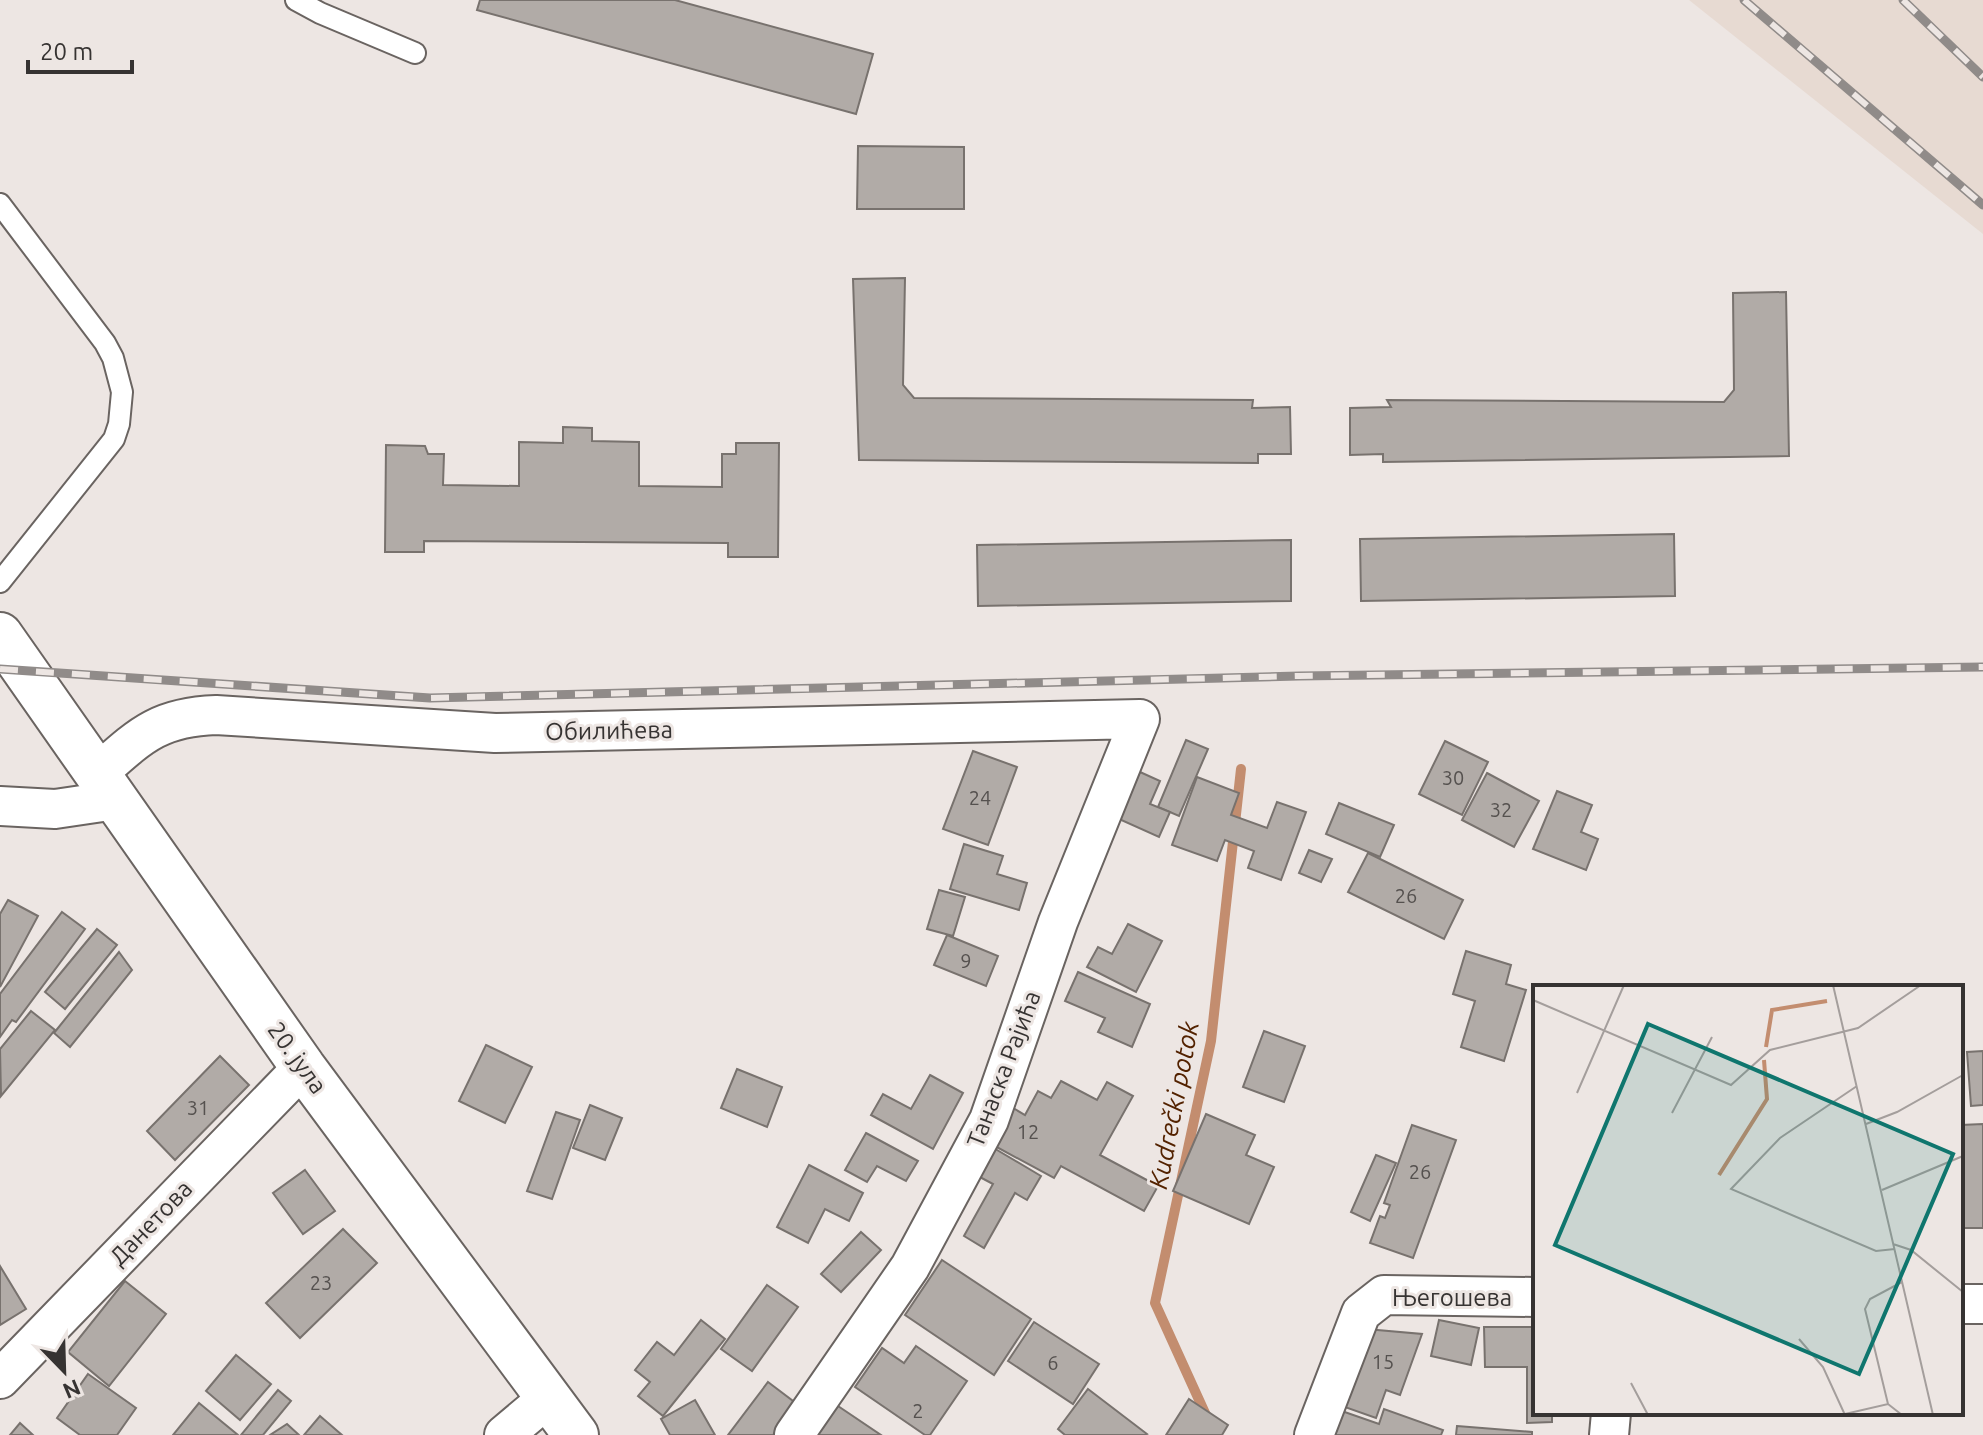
<svg xmlns="http://www.w3.org/2000/svg" width="1983" height="1435" viewBox="0 0 1983 1435" font-family="Ubuntu,sans-serif">
<style>
.built{fill:#e7dad2}
.lines{fill:none;stroke-linecap:round;stroke-linejoin:round}
.stream{stroke:#c38d6f;stroke-width:10}
.building{fill:#b1aba7;stroke:#78726e;stroke-width:2}
.service-casing{stroke:#6a6461;stroke-width:24}
.minor-casing{stroke:#6a6461;stroke-width:42}
.secondary-casing{stroke:#6a6461;stroke-width:48}
.service{stroke:#fff;stroke-width:20}
.minor{stroke:#fff;stroke-width:38}
.secondary{stroke:#fff;stroke-width:44}
.rail-casing{stroke:#908b89;stroke-width:9}
.rail{stroke:#ede6e3;stroke-width:6;stroke-dasharray:18;stroke-linecap:butt}
.labels{text-anchor:middle;stroke-width:6;stroke-linejoin:round;paint-order:stroke}
.number-label{font-size:20px;fill:#55514f}
.street-label{font-size:24px;fill:#363332;stroke:#ede6e3}
.water-label{font-size:26px;font-style:italic;fill:#532200;stroke:#ede6e3}
.inset-river{fill:none;stroke:#c38d6f;stroke-width:4}
.inset-road{fill:none;stroke:#a49e9c;stroke-width:2}
.view{fill:#0f766e;fill-opacity:0.15;stroke:#0f766e;stroke-width:4}
.inset-edge{fill:none;stroke:#363332;stroke-width:4}
</style>
<rect width="100%" height="100%" fill="#ede6e3"/>
<path class="built" d="M1689,0H1983V234Z"/>
<g class="lines">
<path class="stream" d="M1215,1435L1155,1303L1211,1041L1241,769"/>
</g>
<g class="building">
<path d="M480,0H675L873,54L856,114L477,10Z"/>
<path d="M858,146L964,147V209H857Z"/>
<path d="M905,278L903,385L914,398L1253,400L1252,408L1290,407L1291,454H1258V463L859,460L853,279Z"/>
<path d="M1786,292L1789,456L1383,462V454L1350,455V408L1391,407L1387,400L1724,402L1734,390L1733,293Z"/>
<path d="M563,427L592,428V441L639,442V486L722,487V454H736V443H779L778,557H728V543L424,541V552H385L386,445L425,446L428,454H444L443,485L519,486V442L563,443Z"/>
<path d="M1674,534L1675,596L1361,601L1360,539Z"/>
<path d="M1291,540V601L978,606L977,545Z"/>
<path d="M1186,740L1208,749L1179,816L1158,807Z"/>
<path d="M1445,741L1488,762L1462,815L1419,794Z"/>
<path d="M973,751L1017,767L988,845L943,829Z"/>
<path d="M1140,772L1160,781L1150,804L1170,812L1159,837L1119,819Z"/>
<path d="M1487,773L1539,801L1514,847L1462,820Z"/>
<path d="M1197,777L1239,793L1231,815L1267,828L1277,802L1306,812L1281,880L1248,868L1254,851L1225,840L1217,861L1172,845Z"/>
<path d="M1557,791L1592,805L1581,832L1598,839L1586,870L1533,849Z"/>
<path d="M1339,803L1394,825L1380,857L1326,834Z"/>
<path d="M964,844L1003,856L997,874L1027,883L1019,910L950,889Z"/>
<path d="M1309,850L1332,859L1321,882L1299,873Z"/>
<path d="M1368,853L1463,900L1444,939L1348,892Z"/>
<path d="M939,890L965,897L953,936L927,929Z"/>
<path d="M8,900L38,916L0,987V914Z"/>
<path d="M62,912L85,929L16,1022L12,1020L0,1037V994Z"/>
<path d="M1128,924L1162,941L1136,992L1087,967L1098,947L1112,954Z"/>
<path d="M97,929L117,945L65,1009L45,992Z"/>
<path d="M947,935L998,956L986,986L934,965Z"/>
<path d="M1466,951L1511,965L1506,984L1526,990L1504,1061L1461,1047L1475,1001L1453,994Z"/>
<path d="M119,952L132,970L70,1047L54,1033Z"/>
<path d="M1078,972L1150,1004L1132,1047L1098,1032L1105,1018L1065,1001Z"/>
<path d="M31,1011L55,1030L1,1096L0,1049Z"/>
<path d="M1264,1031L1305,1046L1284,1102L1243,1087Z"/>
<path d="M486,1045L532,1067L505,1123L459,1101Z"/>
<path d="M1983,1051V1105L1971,1106L1967,1052Z"/>
<path d="M220,1056L249,1085L175,1160L147,1131Z"/>
<path d="M737,1069L782,1087L767,1127L721,1108Z"/>
<path d="M930,1075L963,1093L933,1149L871,1115L883,1094L911,1109Z"/>
<path d="M1061,1081L1097,1100L1107,1082L1133,1096L1100,1155L1158,1186L1144,1211L1061,1166L1054,1178L993,1145L1013,1108L1025,1115L1038,1091L1051,1098Z"/>
<path d="M590,1105L622,1118L605,1160L573,1148Z"/>
<path d="M556,1112L580,1120L552,1199L527,1191Z"/>
<path d="M1206,1114L1255,1135L1246,1155L1274,1167L1249,1224L1173,1191Z"/>
<path d="M1983,1124V1228H1961V1125Z"/>
<path d="M1412,1125L1456,1140L1413,1258L1370,1243L1380,1216L1385,1218L1390,1205L1384,1203Z"/>
<path d="M866,1133L918,1161L906,1181L877,1166L867,1182L845,1170Z"/>
<path d="M992,1147L1041,1176L1027,1200L1015,1193L984,1248L964,1236L993,1184L976,1175Z"/>
<path d="M1376,1155L1396,1163L1370,1221L1351,1212Z"/>
<path d="M809,1165L863,1193L849,1221L825,1209L808,1243L777,1227Z"/>
<path d="M305,1170L335,1211L303,1234L273,1193Z"/>
<path d="M343,1229L377,1263L300,1338L266,1303Z"/>
<path d="M861,1232L881,1250L841,1292L821,1274Z"/>
<path d="M942,1260L1031,1319L994,1375L905,1315Z"/>
<path d="M0,1266L26,1309L0,1325Z"/>
<path d="M125,1281L166,1314L109,1386L68,1352Z"/>
<path d="M767,1285L798,1307L752,1371L721,1349Z"/>
<path d="M701,1320L725,1339L663,1416L638,1396L650,1382L635,1370L657,1342L674,1355Z"/>
<path d="M1439,1320L1479,1328L1471,1365L1431,1356Z"/>
<path d="M1034,1322L1099,1364L1073,1404L1008,1361Z"/>
<path d="M1484,1327H1535V1413H1552V1422L1527,1423V1367H1485Z"/>
<path d="M1366,1329L1422,1334L1400,1395L1386,1390L1376,1418L1339,1405Z"/>
<path d="M916,1346L967,1381L930,1435H925L855,1387L882,1348L904,1363Z"/>
<path d="M236,1355L271,1384L240,1420L206,1391Z"/>
<path d="M88,1374L136,1408L117,1435H80L57,1418Z"/>
<path d="M768,1382L797,1404L773,1435H728Z"/>
<path d="M1088,1389L1147,1434L1145,1435H1065L1058,1429Z"/>
<path d="M278,1390L291,1401L263,1435H241Z"/>
<path d="M1189,1399L1228,1425L1222,1435H1166Z"/>
<path d="M695,1400L715,1435H670L661,1419Z"/>
<path d="M199,1403L238,1435H173Z"/>
<path d="M835,1404L881,1435H814Z"/>
<path d="M1336,1409L1379,1424L1384,1409L1443,1430L1441,1435H1326Z"/>
<path d="M320,1416L342,1435H304Z"/>
<path d="M20,1423L33,1435H10Z"/>
<path d="M287,1424L299,1435H270Z"/>
<path d="M1457,1426L1532,1432V1435H1456Z"/>
</g>
<g class="lines">
<g class="service-casing">
<g id="service">
<path d="M296,0L320,13L415,53"/>
<path d="M0,204L105,343L113,358L122,392L119,424L114,439L0,582"/>
</g>
</g>
<g class="minor-casing">
<g id="minor">
<path d="M97,774C139,737 157,717 216,715L495,733L1140,719L1058,922L989,1120L910,1267L794,1435"/>
<path d="M0,806L55,809L116,800"/>
<path d="M1961,1304H1983"/>
<path d="M0,1379L303,1067"/>
<path d="M504,1435L548,1398"/>
<path d="M1314,1435L1361,1313L1384,1295L1535,1297"/>
<path d="M1609,1435L1611,1413"/>
</g>
</g>
<g class="secondary-casing">
<path id="secondary" d="M0,635L303,1067L576,1435"/>
</g>
<use href="#service" class="service"/>
<use href="#minor" class="minor"/>
<use href="#secondary" class="secondary"/>
<g class="rail-casing">
<g id="rail">
<path d="M1744,0L1983,205"/>
<path d="M1903,0L1983,77"/>
<path d="M0,669L430,698L1299,676L1983,667"/>
</g>
</g>
<use href="#rail" class="rail"/>
</g>
<g class="labels">
<g class="number-label">
<text x="1453" y="785">30</text>
<text x="980" y="805">24</text>
<text x="1501" y="817">32</text>
<text x="1406" y="903">26</text>
<text x="966" y="968">9</text>
<text x="198" y="1115">31</text>
<text x="1028" y="1139">12</text>
<text x="1420" y="1179">26</text>
<text x="321" y="1290">23</text>
<text x="1383" y="1369">15</text>
<text x="1053" y="1370">6</text>
<text x="918" y="1418">2</text>
</g>
<g class="street-label">
<text transform="translate(609 731) rotate(-1)" y="8">Обилићева</text>
<text transform="translate(297 1058) rotate(54)" y="8">20. јула</text>
<text transform="translate(1004 1069) rotate(-69)" y="8">Танаска Рајића</text>
<text transform="translate(151 1223) rotate(-46)" y="8">Данетова</text>
<text x="1452" y="1306">Његошева</text>
</g>
<g class="water-label">
<text transform="translate(1174 1105) rotate(-79)" y="9">Kudrečki potok</text>
</g>
</g>
<g transform="translate(1533 985)">
<rect width="430" height="430" fill="#ede6e3"/>
<path class="inset-river" d="M233,62L239,25L294,16M186,190L234,114L231,75"/>
<path class="inset-road" d="M300,0L400,430M0,15L198,100L237,65L325,43L388,0M324,101L247,153L198,204L343,266L362,264M44,108L91,0M139,128L179,52M333,139L364,127L430,90M349,205L430,171M360,259L378,265L430,307M266,354L290,382L312,430M98,398L115,430M355,419L332,324L337,314L369,297M312,429L355,419L369,430"/>
<path class="view" d="M115,39L420,169L326,389L22,260Z"/>
<rect width="430" height="430" class="inset-edge"/>
</g>
<g transform="translate(64 1371) rotate(157)" stroke="#ede6e3" stroke-width="6" paint-order="stroke">
<path d="M0-6L14 30L0 20L-14 30Z" fill="#363332"/>
<text y="-12" font-size="22" font-weight="bold" text-anchor="middle" fill="#363332">N</text>
</g>
<path d="M28 60v12h104v-12" fill="none" stroke="#363332" stroke-width="4"/>
<text x="40" y="60" font-size="24" fill="#363332" stroke="#ede6e3" stroke-width="6" paint-order="stroke">20 m</text>
</svg>
